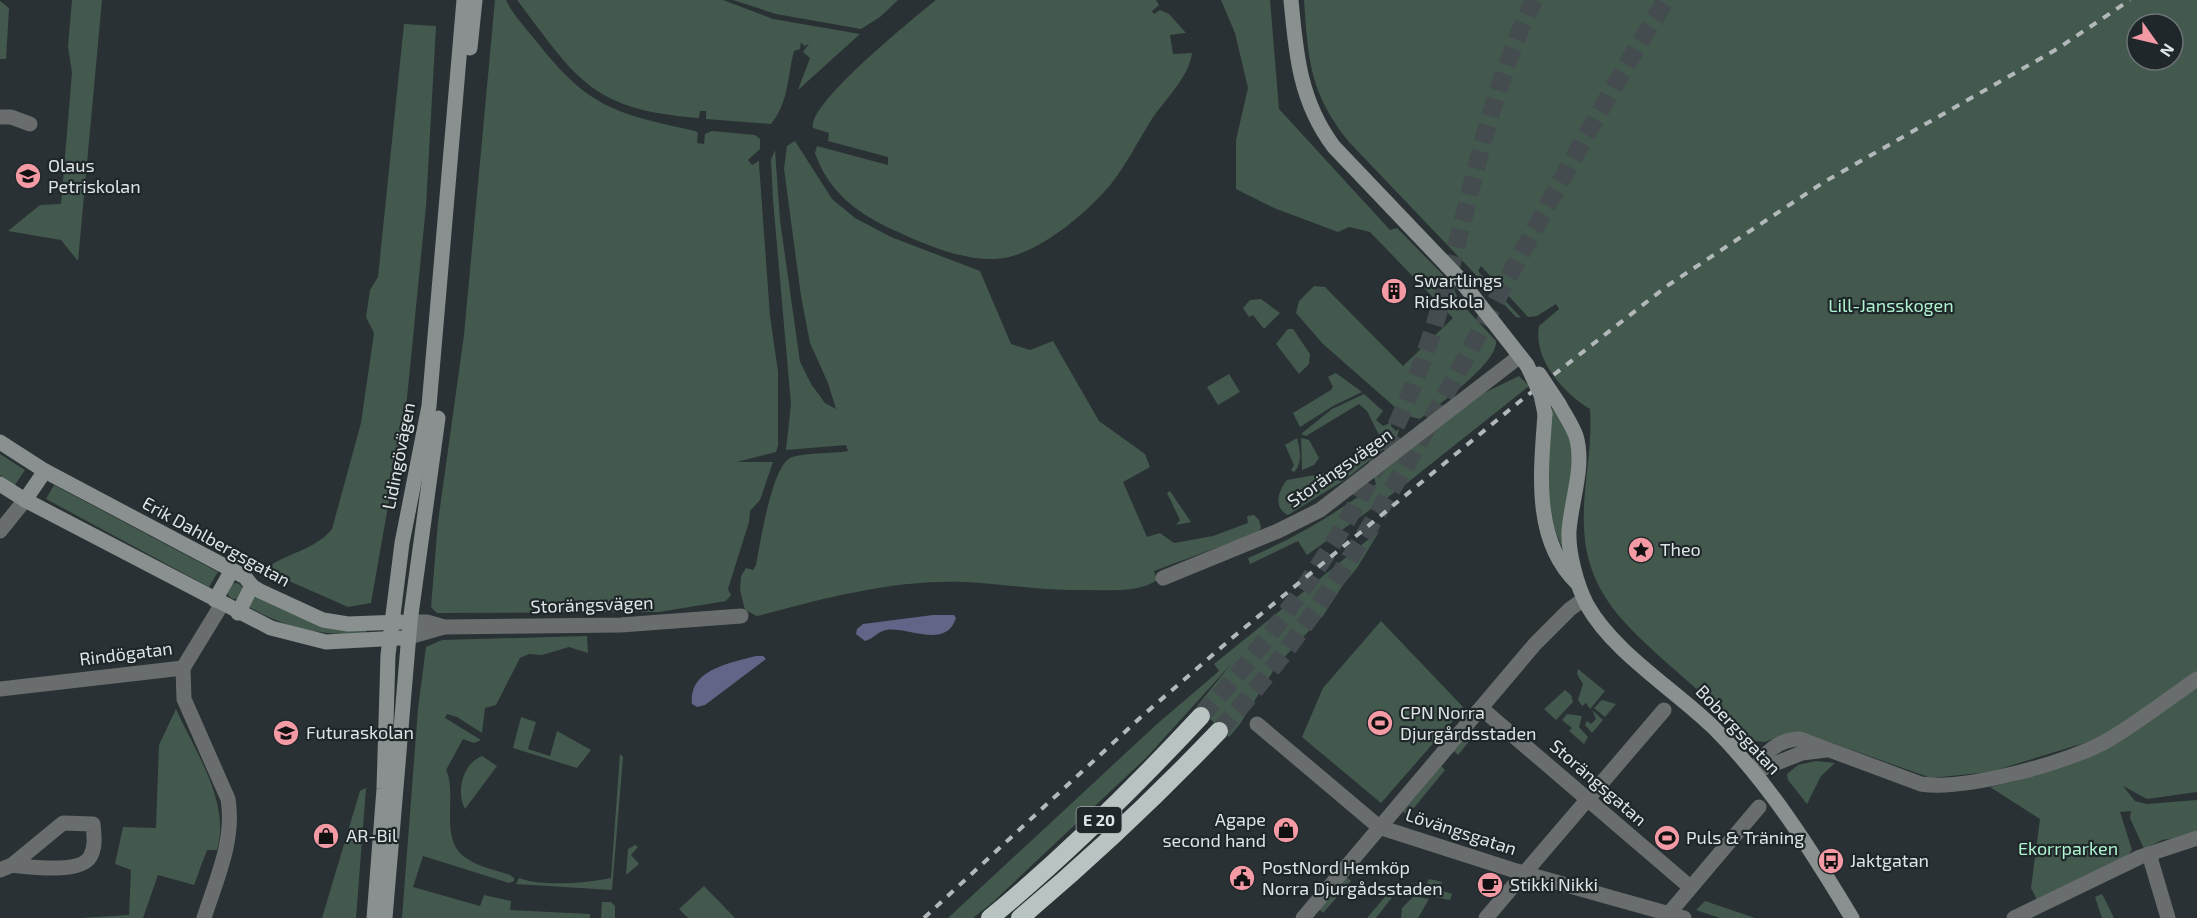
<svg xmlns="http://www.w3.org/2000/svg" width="2197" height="918" viewBox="0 0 2197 918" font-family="'Exo 2',sans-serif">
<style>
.green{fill:#43594d;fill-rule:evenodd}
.water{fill:#626587}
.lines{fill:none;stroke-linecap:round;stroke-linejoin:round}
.highway-tunnel{stroke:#444c4f;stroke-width:18;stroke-dasharray:18 9;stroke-linecap:butt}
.street{stroke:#696d6d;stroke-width:15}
.secondary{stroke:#89908f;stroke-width:15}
.highway{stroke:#b8c3c2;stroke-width:18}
.rail{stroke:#b3b9bb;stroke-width:4;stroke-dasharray:8 8;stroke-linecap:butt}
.secondary-bridge{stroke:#89908f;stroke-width:15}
.labels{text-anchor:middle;stroke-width:4.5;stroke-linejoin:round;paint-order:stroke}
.shield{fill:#1f272a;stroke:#a5acae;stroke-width:1.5}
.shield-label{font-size:16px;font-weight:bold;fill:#dfe5e6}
.poi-label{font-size:18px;fill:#dfe5e6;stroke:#1f272a;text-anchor:start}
.park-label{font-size:18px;fill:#b0f4cf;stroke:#1f272a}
.street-label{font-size:18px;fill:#dfe5e6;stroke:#1f272a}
</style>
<rect width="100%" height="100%" fill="#293134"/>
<g class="green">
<path d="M72,0H102L78,261L61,240L8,231L40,205L61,204L72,73L68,46Z"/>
<path d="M495,0H506C513,15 526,28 536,41C589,108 614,113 695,131L698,133L697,143L704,144L705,134L712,131L755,135L760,139V149L748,160L752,165L759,161V164L770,316L778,372V445L776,452L737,462H773L760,500L750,511L749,522L728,589L731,595L726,601L659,612L437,613L431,607L438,522L464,335Z"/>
<path d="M517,0H723L773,19L860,34L798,90L810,58L803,52L809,44L804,46L801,42L800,49L794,51C787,77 789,102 771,124L706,119V111H700L699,118C591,110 577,79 517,0Z"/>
<path d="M733,0H898L880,17L861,29L776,14Z"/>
<path d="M936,0H1156L1159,5L1152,11L1154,14L1160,10L1169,14L1186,33L1170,35L1173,54L1192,53C1189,78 1163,101 1150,122C1137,143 1126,165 1111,184C1086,214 1035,258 994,259C962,260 926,245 898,232C859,215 829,193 815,153L817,146L888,165V157L828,141L829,133L813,128C807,104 914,18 936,0Z"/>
<path d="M1221,0H1270L1279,109L1390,230L1397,228L1450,282L1460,302L1496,341C1498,363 1437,406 1420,419L1404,415L1323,344L1296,313L1299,301L1314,286L1325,287L1403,366L1453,318L1370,232L1349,227L1338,232L1274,208L1236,189V140L1248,88L1235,33Z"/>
<path d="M1304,0H2197V792L2147,799L2123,786L2135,801L2147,804L2197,800V835L2162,840L2144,849L2130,818L2131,811L2120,812L2132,850L2127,856L2037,900L2031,888L2040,819L1990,787L2016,781L2094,740L1990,772L1931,778L1810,735L1786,734L1765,742L1754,741C1728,717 1702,694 1675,670C1630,629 1587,596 1584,528C1582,488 1593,449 1590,409C1564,393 1533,360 1539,326L1559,309L1556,304L1537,316L1528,317L1481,266L1478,271L1521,318L1516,317L1349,142C1310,94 1308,60 1304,0ZM2137,24H2173V60H2137Z"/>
<path d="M0,1L9,8L6,59H0Z"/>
<path d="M404,24L436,26L426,206L407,398L371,603L348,607L264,570C285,553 314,551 332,529L361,423L374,333L366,317L370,290L378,277Z"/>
<path d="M795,141L832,199L855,218L891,237L980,271L1011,344L1030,350L1053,341L1099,421L1145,454L1150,467L1123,482L1147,537L1160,533L1174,543L1213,536L1248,523L1247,516L1254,515L1259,520L1261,527L1259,532L1154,571L1157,580C1140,593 1105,590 1085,590C1045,591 1005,584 965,582C894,579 825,598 757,616L745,610L740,590L741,576L746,568L753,570L756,565C760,545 772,463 792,457C810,452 830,454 848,451L846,445L786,450L791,404L773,200L771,160L775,150L780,220L800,362L811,384L825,403L836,409L828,383L810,343L801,296L784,169L787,146Z"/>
<path d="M1261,299L1280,313L1264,329L1253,315L1249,317L1243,308L1250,300Z"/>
<path d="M1288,329H1293L1310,354L1309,364L1299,374L1276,344Z"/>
<path d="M1336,373L1362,392L1333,406L1300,427L1293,413L1331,390L1333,387L1328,377Z"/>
<path d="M1229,374L1240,392L1218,405L1207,387Z"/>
<path d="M1519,376L1529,386L1402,487L1307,555L1298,541L1250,564L1248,558C1295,538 1335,514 1376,484L1374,477L1484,393Z"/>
<path d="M1364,394L1383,411L1376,420L1383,426L1392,422L1391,426L1396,431L1399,429L1397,438L1346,479L1288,515C1273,508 1278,491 1287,480L1332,472L1381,439L1367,411L1359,404L1306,436L1301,434L1332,409Z"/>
<path d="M1563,402L1575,432L1563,550L1548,513L1549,411Z"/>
<path d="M1297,438C1300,449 1303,464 1294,472L1291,470L1294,465L1285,445Z"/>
<path d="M1301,438L1309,440L1319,458L1314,465L1302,470Z"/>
<path d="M0,454L25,470L15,485L0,475Z"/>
<path d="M54,485L218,572L209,587L46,499Z"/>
<path d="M1170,491L1191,522L1176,525L1180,520L1167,493Z"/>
<path d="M1380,530L1357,568L1343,585L1323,616L1277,665L1240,724L1229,737L1197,706L1232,663L1147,757L993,902L973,918H948L1157,724L1219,671L1214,664Z"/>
<circle cx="235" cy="591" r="8"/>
<path d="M257,592L366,630V634C318,635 291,630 249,607Z"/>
<path d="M1381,621L1464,708L1381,803L1302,737L1323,688Z"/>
<path d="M587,636L588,653L569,647L542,655L529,654L520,658L496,705L485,708L482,733L457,717L447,714L445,718L481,740L474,743L463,739L446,770C458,794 438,840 466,858C478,867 496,870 510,875L514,878V881L509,883L423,856L413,887L480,906L484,895L511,901L510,910L590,914V918H402L418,709L426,647L442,640Z"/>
<path d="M1578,669L1605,691L1590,709L1586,703L1582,706L1578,700L1583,684L1577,674Z"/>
<path d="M1565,690L1571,695L1573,702L1556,720L1544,709Z"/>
<path d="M1602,700L1616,704L1605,717L1594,708Z"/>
<path d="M176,709C195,752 231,802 217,850H207L194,885L158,875L143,918H80L129,915L131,870L115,864L123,827L156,828L159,745Z"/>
<path d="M1592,710L1603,720L1592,733L1585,725L1587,721L1591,724L1596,719Z"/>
<path d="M1567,714L1582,716L1579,727L1588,737L1584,744L1569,731L1572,728L1562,720Z"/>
<path d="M521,717L536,722L528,749L550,756L557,731L591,750L577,768L513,748Z"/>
<path d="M1474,728L1478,731L1458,755L1454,751Z"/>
<path d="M620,754L623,757L612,890L516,884L519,878C542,887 587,883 611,878Z"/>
<path d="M482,756L497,766L465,809C456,792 462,764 482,756Z"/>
<path d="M1816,761L1835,763L1821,776L1807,804L1788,780L1787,774L1798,765Z"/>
<path d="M1441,766L1445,770L1408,815L1403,812Z"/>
<path d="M366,788L356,918H322L360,791Z"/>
<path d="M635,845L638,847L631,855L639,864L626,875L628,849Z"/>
<path d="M1346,877L1351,881L1323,913L1319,909Z"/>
<path d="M1429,879L1442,882L1440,890L1452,894L1450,900C1437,898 1427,893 1414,893L1416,883L1426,886Z"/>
<path d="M704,886L735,918H688L679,909Z"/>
<path d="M1389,892L1394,895L1376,918H1367Z"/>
<path d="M2102,894L2114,918H2102L2095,897Z"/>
<path d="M1414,896L1429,899L1418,918H1401L1402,908Z"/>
<path d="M1705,901L1755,918H1720L1696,910Z"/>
<path d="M602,902H611L615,906V918H601Z"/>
</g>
<g class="water">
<path d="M933,615H954L956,618C946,650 907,626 886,630C877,632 873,639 865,641L856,634L857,629L863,624Z"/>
<path d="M756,656H763L766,659L705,705L697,707L692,704C688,669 731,663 756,656Z"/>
</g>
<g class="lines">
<g class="highway-tunnel">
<path d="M1201,716C1306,602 1392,466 1437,317C1469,211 1485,100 1534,0"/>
<path d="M1219,731C1322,619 1394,489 1466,357C1530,237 1594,116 1666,0"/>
</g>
<g class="street">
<path d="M0,117H11L30,124"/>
<path d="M0,531L25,500"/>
<path d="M1163,578L1278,531L1320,510L1520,356"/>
<path d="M410,622H427L444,627"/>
<path d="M409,637L444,627L621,625L741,616"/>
<path d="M183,668L184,699L228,799C235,840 216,880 204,918"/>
<path d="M0,689L183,668L222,604"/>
<path d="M1481,708L1690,887"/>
<path d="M1257,724L1379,827L1513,870L1684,918"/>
<path d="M1754,772C1763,753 1779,739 1800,739L1921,784C1964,791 2072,762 2110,739C2140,721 2168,699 2197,679"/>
<path d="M1754,772L1802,753L1826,750"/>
<path d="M2149,854L2168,918"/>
<path d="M0,870L12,865L63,823L93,824C94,835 96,847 90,857C80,874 30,867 12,865"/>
<path d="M1303,918L1535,644L1570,609L1584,599"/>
<path d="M1486,918L1664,710"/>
<path d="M1665,918L1759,807"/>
<path d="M2014,918L2140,857L2197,838"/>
</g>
<g class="secondary">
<path d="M1291,0C1296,55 1300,102 1334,147L1458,277L1527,365"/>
<path d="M470,48L475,0"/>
<path d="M1559,404C1565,415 1572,425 1576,436C1585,466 1571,501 1569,531C1568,553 1577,586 1587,605C1614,653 1674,689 1714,728C1770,784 1811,850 1852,918"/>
<path d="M1545,414C1541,470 1532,540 1577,583"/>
<path d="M0,442L45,471L232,570L245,577L252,586L260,591L323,620L348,624L401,622"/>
<path d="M0,484L25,500L271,628L326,642L400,638"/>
<path d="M25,500L45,471"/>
<path d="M215,600L232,570"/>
<path d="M238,613L252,586"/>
<path d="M374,918L384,789L388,655L402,543L429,406L464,0"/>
<path d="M385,918L410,622L438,418"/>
</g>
<g class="highway">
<path d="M990,918C1065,856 1135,787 1201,716"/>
<path d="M1020,918C1090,859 1156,797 1219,731"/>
</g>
<path class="rail" d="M924,918L1141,717L1232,638L1519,402L1667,286L1824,182L2057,49L2130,0"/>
<g class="secondary-bridge">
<path d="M1527,365L1541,395L1545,414"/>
<path d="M1539,374L1559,404"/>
</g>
</g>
<defs>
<g id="school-disc" transform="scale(1.35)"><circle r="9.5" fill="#f49aa5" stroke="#1f272a"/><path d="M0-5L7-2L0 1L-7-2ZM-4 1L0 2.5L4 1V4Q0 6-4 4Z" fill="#111"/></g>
<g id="building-disc" transform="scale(1.35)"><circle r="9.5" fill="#f49aa5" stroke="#1f272a"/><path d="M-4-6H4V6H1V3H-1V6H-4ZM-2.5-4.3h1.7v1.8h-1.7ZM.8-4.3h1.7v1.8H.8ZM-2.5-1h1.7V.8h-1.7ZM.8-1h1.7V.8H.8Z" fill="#111"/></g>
<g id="sight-disc" transform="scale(1.35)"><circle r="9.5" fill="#f49aa5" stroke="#1f272a"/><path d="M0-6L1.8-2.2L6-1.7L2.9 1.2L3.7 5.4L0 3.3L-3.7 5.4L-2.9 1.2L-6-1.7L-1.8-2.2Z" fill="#111"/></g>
<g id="stadium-disc" transform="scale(1.35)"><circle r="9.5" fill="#f49aa5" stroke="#1f272a"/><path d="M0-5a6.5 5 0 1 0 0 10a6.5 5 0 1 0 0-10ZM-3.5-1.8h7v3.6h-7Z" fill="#111"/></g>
<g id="shop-disc" transform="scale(1.35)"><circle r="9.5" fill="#f49aa5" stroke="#1f272a"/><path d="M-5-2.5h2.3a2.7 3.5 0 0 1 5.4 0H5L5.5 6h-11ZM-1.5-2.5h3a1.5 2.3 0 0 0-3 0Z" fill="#111"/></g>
<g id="bus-disc" transform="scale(1.35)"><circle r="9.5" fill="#f49aa5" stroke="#1f272a"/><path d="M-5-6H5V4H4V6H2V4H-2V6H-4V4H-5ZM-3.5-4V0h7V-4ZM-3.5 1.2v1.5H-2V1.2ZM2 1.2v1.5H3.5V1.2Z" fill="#111"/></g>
<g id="civic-disc" transform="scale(1.35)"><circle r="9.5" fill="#f49aa5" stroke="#1f272a"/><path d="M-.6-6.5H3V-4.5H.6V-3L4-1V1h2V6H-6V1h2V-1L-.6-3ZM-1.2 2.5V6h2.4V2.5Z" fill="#111"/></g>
<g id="cafe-disc" transform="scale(1.35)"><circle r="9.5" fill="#f49aa5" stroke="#1f272a"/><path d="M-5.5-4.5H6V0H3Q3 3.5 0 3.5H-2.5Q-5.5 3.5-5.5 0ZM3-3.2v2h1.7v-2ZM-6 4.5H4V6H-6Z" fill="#111"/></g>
</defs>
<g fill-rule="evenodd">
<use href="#school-disc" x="28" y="176"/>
<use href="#building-disc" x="1394" y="291"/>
<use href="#sight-disc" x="1641" y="550"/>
<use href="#stadium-disc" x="1380" y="723"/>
<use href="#school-disc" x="286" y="733"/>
<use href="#shop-disc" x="1286" y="830"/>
<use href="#shop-disc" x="326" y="836"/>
<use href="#stadium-disc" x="1667" y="838"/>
<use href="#bus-disc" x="1831" y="861"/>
<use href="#civic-disc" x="1242" y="878"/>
<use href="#cafe-disc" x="1490" y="885"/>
</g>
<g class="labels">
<rect class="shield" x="1076.5" y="807" width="45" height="26" rx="4.5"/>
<g class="shield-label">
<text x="1099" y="826">E 20</text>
</g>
<g class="poi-label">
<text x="48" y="172">Olaus<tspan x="48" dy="21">Petriskolan</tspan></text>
<text x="1414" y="287">Swartlings<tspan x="1414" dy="21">Ridskola</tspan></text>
<text x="1660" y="556">Theo</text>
<text x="1400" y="719">CPN Norra<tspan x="1400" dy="21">Djurgårdsstaden</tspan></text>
<text x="306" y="739">Futuraskolan</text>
<text x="1266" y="826" text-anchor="end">Agape<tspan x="1266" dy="21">second hand</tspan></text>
<text x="346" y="842">AR-Bil</text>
<text x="1686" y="844">Puls &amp; Träning</text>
<text x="1850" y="867">Jaktgatan</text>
<text x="1262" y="874">PostNord Hemköp<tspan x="1262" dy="21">Norra Djurgådsstaden</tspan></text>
<text x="1510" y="891">Stikki Nikki</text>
</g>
<g class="park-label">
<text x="1891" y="312">Lill-Jansskogen</text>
<text x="2068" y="855">Ekorrparken</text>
</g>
<g class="street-label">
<text transform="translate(399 456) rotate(-79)" y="6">Lidingövägen</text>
<text transform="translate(1340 468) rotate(-35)" y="6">Storängsvägen</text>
<text transform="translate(216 542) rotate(29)" y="6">Erik Dahlbergsgatan</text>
<text transform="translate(592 605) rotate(-2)" y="6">Storängsvägen</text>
<text transform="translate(126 654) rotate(-7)" y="6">Rindögatan</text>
<text transform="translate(1738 730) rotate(47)" y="6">Bobergsgatan</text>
<text transform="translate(1598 783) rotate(41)" y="6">Storängsgatan</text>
<text transform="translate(1461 832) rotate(18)" y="6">Lövängsgatan</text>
</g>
</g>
<g transform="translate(2155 42) rotate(124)"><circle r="28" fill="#1f272a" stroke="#6c7375" stroke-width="1.5"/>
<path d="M0-4.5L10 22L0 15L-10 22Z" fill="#f49aa5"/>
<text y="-9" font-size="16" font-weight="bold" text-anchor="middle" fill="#dfe5e6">N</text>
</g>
</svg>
